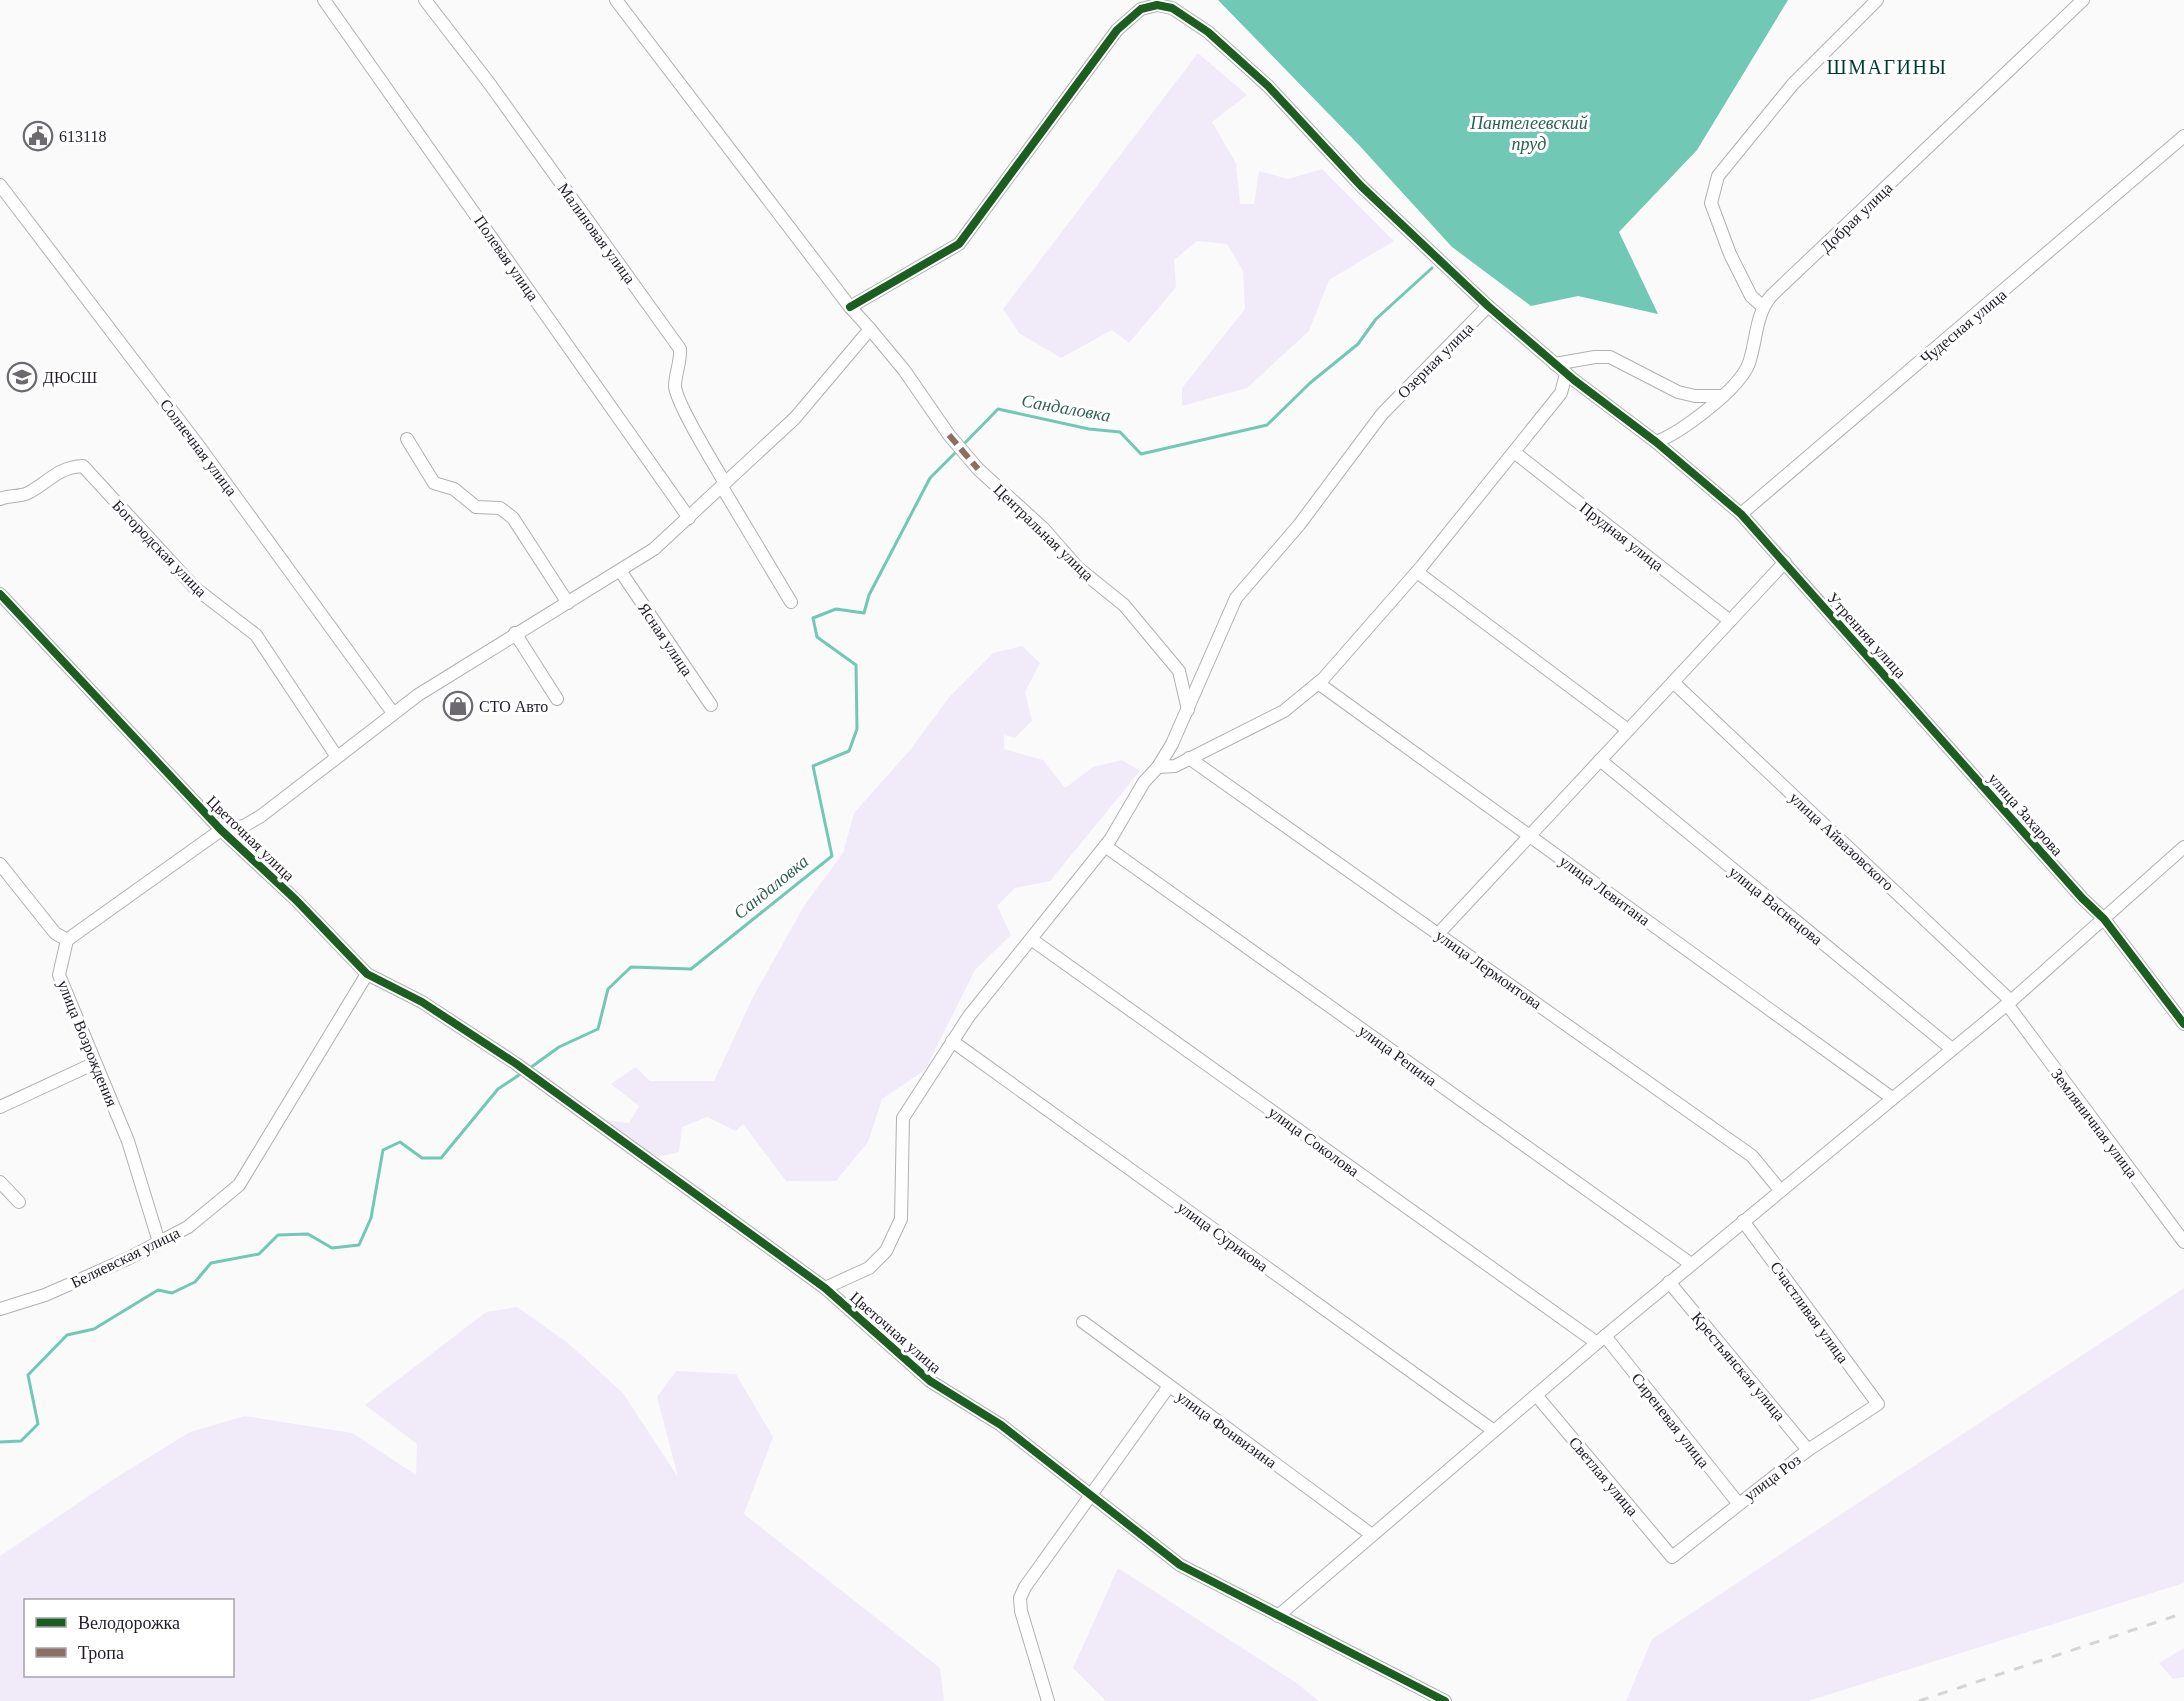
<svg xmlns="http://www.w3.org/2000/svg" width="2184" height="1701" viewBox="0 0 2184 1701" font-family="Georgia,serif">
<style>
.green{fill:#f1ebf9;fill-rule:evenodd}
.water{fill:#71c8b5}
.lines{fill:none;stroke-linecap:round;stroke-linejoin:round}
.stream{stroke:#71c8b5;stroke-width:3}
.minor-casing{stroke:#b2afb5;stroke-width:14}
.minor{stroke:#fefefe;stroke-width:12}
.rail{stroke:#d5d5d5;stroke-width:3;stroke-dasharray:10 10;stroke-linecap:butt}
.quiet{stroke:#8d6e63;stroke-width:6;stroke-dasharray:12 6;stroke-linecap:butt}
.cycleway-casing{stroke:#fff;stroke-width:11}
.cycleway{stroke:#1b5e20;stroke-width:8}
.labels{text-anchor:middle;stroke-width:6;stroke-linejoin:round;paint-order:stroke}
.poi-label{font-size:16px;fill:#201b27;stroke:#fff;text-anchor:start}
.street-label{font-size:16px;fill:#201b27;stroke:#fff}
.water-label{font-size:18px;font-style:italic;fill:#2e6054;stroke:#fff}
.quarter-label{font-size:20px;letter-spacing:1.5px;fill:#003b30;stroke:#fff}
</style>
<rect width="100%" height="100%" fill="#fafafa"/>
<g class="green">
<path d="M1198,53L1247,95L1212,122L1236,163L1240,204H1254L1259,171L1288,179L1322,169L1394,241L1329,280L1309,331L1247,388L1182,406V388L1245,309L1243,271L1227,244L1197,241L1174,260L1176,287L1129,343L1112,330L1061,358L1019,333L1003,309Z"/>
<path d="M1022,646L1040,663L1025,692L1032,721L1015,738L1004,735V749L1043,760L1065,788L1093,767L1122,760L1140,771L1050,881L1015,888L997,906L1011,935L975,970L925,1070L882,1099L868,1142L836,1181H786L743,1124L736,1131L707,1117L682,1127L679,1152L650,1159L604,1120L629,1123L639,1106L611,1084L636,1067L650,1081H714L753,997L804,906L843,853L854,813L911,749L950,696L993,653Z"/>
<path d="M2184,1288V1583L1808,1701H1626L1652,1639Z"/>
<path d="M517,1307L568,1343L623,1393L678,1477L657,1397L676,1371L736,1374L773,1437L744,1514L940,1668L944,1701H0V1556L117,1477L190,1432L245,1416L352,1433L416,1475L417,1444L365,1405L486,1312ZM26,1600H232V1676H26Z"/>
<path d="M1118,1568L1295,1682L1319,1701H1106L1073,1668Z"/>
<path d="M2184,1648V1677L2173,1679L2159,1663Z"/>
</g>
<path class="water" d="M1218,0H1788L1697,150L1619,232L1658,314L1578,296L1531,306L1452,247L1358,144Z"/>
<g class="lines">
<g class="stream">
<path d="M962,446L998,409L1089,429L1120,432L1141,454L1267,425L1310,383L1358,344L1376,319L1432,268"/>
<path d="M530,1068L559,1047L598,1029L608,989L631,967L691,969L832,856L813,766L849,751L857,729L856,665L817,637L813,618L836,609L864,613L869,595L930,478L957,451"/>
<path d="M0,1442L21,1441L38,1424L28,1375L67,1335L94,1329L158,1290L172,1293L195,1282L211,1263L259,1254L278,1235L308,1234L332,1248L359,1245L371,1218L383,1150L400,1142L422,1158H441L498,1089L522,1073"/>
</g>
<g class="minor-casing">
<g id="minor">
<path d="M324,0L689,518"/>
<path d="M425,0L489,83L680,349C681,362 675,374 675,386C676,403 715,466 725,483"/>
<path d="M0,185L198,445L393,713"/>
<path d="M1762,306L1751,296L1730,254L1711,203L1718,176L1793,84L1877,0"/>
<path d="M850,307L959,244L1117,30L1141,9L1157,5L1172,8L1208,32L1268,86L1361,186L1488,306L1574,380L1656,442L1741,514L2082,898L2104,919L2184,1024"/>
<path d="M870,329L904,370L949,435L978,469L1044,529L1078,568L1124,605L1179,671L1188,710"/>
<path d="M1555,364L1595,357H1610L1678,392L1695,396H1720"/>
<path d="M407,439L434,483L454,489L476,507L500,508L513,518L568,603"/>
<path d="M1656,442C1680,433 1740,389 1749,363C1757,340 1755,314 1772,295L2083,0"/>
<path d="M1514,452L1730,621"/>
<path d="M722,487L791,602"/>
<path d="M0,499C9,495 20,497 28,493C49,482 58,467 83,466L195,588L256,635L337,757"/>
<path d="M1741,514L2184,136"/>
<path d="M621,572L711,705"/>
<path d="M1417,572L1628,730"/>
<path d="M0,594L221,830L296,900L367,974L422,1002L515,1063L825,1288L930,1381L1001,1425L1180,1565L1445,1701"/>
<path d="M515,633L557,699"/>
<path d="M1673,682L2011,1001"/>
<path d="M1318,683L1892,1098"/>
<path d="M1189,758L1752,1156L1780,1190"/>
<path d="M1600,760L1952,1049"/>
<path d="M1158,767L1175,766L1284,711L1323,679L1422,566L1561,393L1566,374"/>
<path d="M1105,846L1691,1264"/>
<path d="M0,864L55,933L67,940"/>
<path d="M1439,933L1785,562"/>
<path d="M1031,939L1597,1343"/>
<path d="M67,940L221,830L244,826L261,816L418,695L654,549L795,418L870,329L850,307L616,0"/>
<path d="M67,940L59,975L128,1141L159,1242"/>
<path d="M2007,1004L2184,1242"/>
<path d="M952,1041L1494,1431"/>
<path d="M0,1107L95,1063"/>
<path d="M0,1182L19,1202"/>
<path d="M1669,1282L1808,1450"/>
<path d="M825,1288L869,1268L886,1251L901,1219L903,1118L969,1016L1110,840L1144,782L1158,767L1172,744L1236,598L1299,525L1382,414L1488,306"/>
<path d="M0,1309L45,1295L127,1259L188,1227L239,1185L367,974"/>
<path d="M1083,1322L1372,1535"/>
<path d="M1605,1336L1738,1503"/>
<path d="M1536,1395L1672,1557L1808,1450L1878,1404L1743,1221"/>
<path d="M1278,1616L1605,1336L2011,1001L2184,847"/>
<path d="M1048,1701L1021,1611L1020,1598L1025,1587L1169,1386"/>
</g>
</g>
<use href="#minor" class="minor"/>
<path class="rail" d="M1919,1701L2184,1613"/>
<path class="quiet" d="M949,435L978,469"/>
<g class="cycleway-casing">
<g id="cycleway">
<path d="M850,307L959,244L1117,30L1141,9L1157,5L1172,8L1208,32L1268,86L1361,186L1488,306L1574,380L1656,442L1741,514L2082,898L2104,919L2184,1024"/>
<path d="M0,594L221,830L296,900L367,974L422,1002L515,1063L825,1288L930,1381L1001,1425L1180,1565L1445,1701"/>
</g>
</g>
<use href="#cycleway" class="cycleway"/>
</g>
<defs>
<g id="civic-ring" transform="scale(1.5)"><circle r="9.5" fill="#fff" stroke="#6c6971" stroke-width="1.5"/><path d="M-.6-6.5H3V-4.5H.6V-3L4-1V1h2V6H-6V1h2V-1L-.6-3ZM-1.2 2.5V6h2.4V2.5Z" fill="#6c6971"/></g>
<g id="school-ring" transform="scale(1.5)"><circle r="9.5" fill="#fff" stroke="#6c6971" stroke-width="1.5"/><path d="M0-5L7-2L0 1L-7-2ZM-4 1L0 2.5L4 1V4Q0 6-4 4Z" fill="#6c6971"/></g>
<g id="shop-ring" transform="scale(1.5)"><circle r="9.5" fill="#fff" stroke="#6c6971" stroke-width="1.5"/><path d="M-5-2.5h2.3a2.7 3.5 0 0 1 5.4 0H5L5.5 6h-11ZM-1.5-2.5h3a1.5 2.3 0 0 0-3 0Z" fill="#6c6971"/></g>
</defs>
<g fill-rule="evenodd">
<use href="#civic-ring" x="38" y="136"/>
<use href="#school-ring" x="22" y="377"/>
<use href="#shop-ring" x="458" y="706"/>
</g>
<g class="labels">
<g class="poi-label">
<text x="59" y="142">613118</text>
<text x="43" y="383">ДЮСШ</text>
<text x="479" y="712">СТО Авто</text>
</g>
<g class="street-label">
<text transform="translate(1856 217) rotate(-44)" y="6">Добрая улица</text>
<text transform="translate(597 233) rotate(54)" y="6">Малиновая улица</text>
<text transform="translate(507 258) rotate(55)" y="6">Полевая улица</text>
<text transform="translate(1963 326) rotate(-40)" y="6">Чудесная улица</text>
<text transform="translate(1435 360) rotate(-45)" y="6">Озерная улица</text>
<text transform="translate(199 447) rotate(53)" y="6">Солнечная улица</text>
<text transform="translate(1044 532) rotate(44)" y="6">Центральная улица</text>
<text transform="translate(1622 536) rotate(38)" y="6">Прудная улица</text>
<text transform="translate(160 548) rotate(46)" y="6">Богородская улица</text>
<text transform="translate(1867 635) rotate(48)" y="6">Утренняя улица</text>
<text transform="translate(666 639) rotate(56)" y="6">Ясная улица</text>
<text transform="translate(2026 814) rotate(49)" y="6">улица Захарова</text>
<text transform="translate(251 838) rotate(44)" y="6">Цветочная улица</text>
<text transform="translate(1842 841) rotate(43)" y="6">улица Айвазовского</text>
<text transform="translate(1605 890) rotate(36)" y="6">улица Левитана</text>
<text transform="translate(1776 905) rotate(39)" y="6">улица Васнецова</text>
<text transform="translate(1489 969) rotate(35)" y="6">улица Лермонтова</text>
<text transform="translate(88 1043) rotate(68)" y="6">улица Возрождения</text>
<text transform="translate(1398 1055) rotate(36)" y="6">улица Репина</text>
<text transform="translate(2095 1123) rotate(53)" y="6">Земляничная улица</text>
<text transform="translate(1314 1141) rotate(36)" y="6">улица Соколова</text>
<text transform="translate(1223 1236) rotate(36)" y="6">улица Сурикова</text>
<text transform="translate(125 1257) rotate(-26)" y="6">Беляевская улица</text>
<text transform="translate(1810 1312) rotate(54)" y="6">Счастливая улица</text>
<text transform="translate(896 1332) rotate(41)" y="6">Цветочная улица</text>
<text transform="translate(1739 1366) rotate(50)" y="6">Крестьянская улица</text>
<text transform="translate(1671 1420) rotate(52)" y="6">Сиреневая улица</text>
<text transform="translate(1227 1429) rotate(36)" y="6">улица Фонвизина</text>
<text transform="translate(1604 1476) rotate(50)" y="6">Светлая улица</text>
<text transform="translate(1772 1477) rotate(-37)" y="6">улица Роз</text>
</g>
<g class="water-label">
<text x="1529" y="129">Пантелеевский<tspan x="1529" dy="21">пруд</tspan></text>
<text transform="translate(1066 408) rotate(10)" y="6">Сандаловка</text>
<text transform="translate(771 887) rotate(-39)" y="6">Сандаловка</text>
</g>
<g class="quarter-label">
<text x="1887" y="74">ШМАГИНЫ</text>
</g>
</g>
<rect x="24" y="1599" width="210" height="78" fill="#ffffff" stroke="#a6a4a9" stroke-width="1.5"/>
<rect x="36" y="1618" width="30" height="9" fill="#1b5e20" stroke="#a6a4a9" stroke-width="1.5"/>
<text x="78" y="1629" font-size="18" fill="#201b27">Велодорожка</text>
<rect x="36" y="1648" width="30" height="9" fill="#8d6e63" stroke="#a6a4a9" stroke-width="1.5"/>
<text x="78" y="1659" font-size="18" fill="#201b27">Тропа</text>
</svg>
